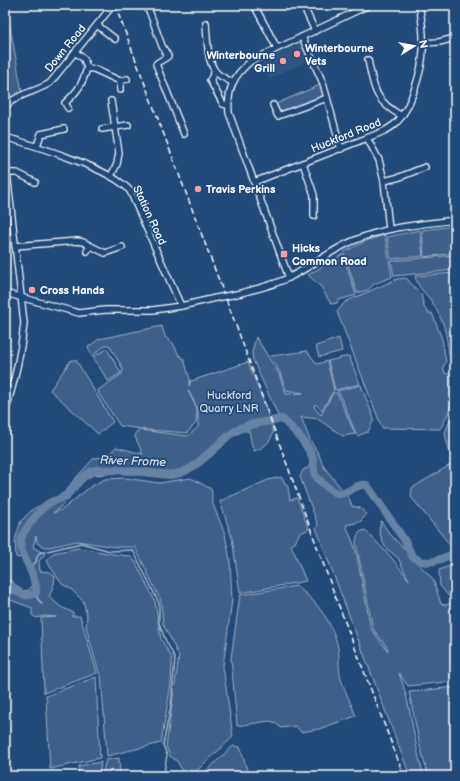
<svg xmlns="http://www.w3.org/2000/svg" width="460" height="781" viewBox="0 0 460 781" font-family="'Balsamiq Sans',sans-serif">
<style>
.built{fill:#2e5683}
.green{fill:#3c618b;stroke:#9eb0c5}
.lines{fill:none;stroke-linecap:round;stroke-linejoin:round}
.stream{stroke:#a3b5c8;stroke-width:1.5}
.river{stroke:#6583a4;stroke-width:8}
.minor-casing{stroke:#fff;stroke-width:8}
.minor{stroke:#1f4a7a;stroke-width:5.5}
.rail{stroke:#fff;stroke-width:1.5;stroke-dasharray:6 3;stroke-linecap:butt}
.minor-bridge-casing{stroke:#fff;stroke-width:8;stroke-linecap:butt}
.minor-bridge{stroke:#1f4a7a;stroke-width:5.5}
.poi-dot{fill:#ff9aa2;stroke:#1f4a7a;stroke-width:1.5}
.labels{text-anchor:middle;stroke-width:3.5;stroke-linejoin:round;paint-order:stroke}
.street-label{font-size:11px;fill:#fff;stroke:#1f4a7a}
.poi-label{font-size:11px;font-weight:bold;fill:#fff;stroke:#1f4a7a;text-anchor:start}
.park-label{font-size:11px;fill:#d8dfe8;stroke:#1f4a7a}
.water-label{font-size:12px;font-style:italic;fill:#d8e0e8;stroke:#1f4a7a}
</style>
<rect width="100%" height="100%" fill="#1f4a7a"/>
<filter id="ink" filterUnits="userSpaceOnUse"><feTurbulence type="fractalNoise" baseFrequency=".025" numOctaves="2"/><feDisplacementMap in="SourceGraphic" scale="8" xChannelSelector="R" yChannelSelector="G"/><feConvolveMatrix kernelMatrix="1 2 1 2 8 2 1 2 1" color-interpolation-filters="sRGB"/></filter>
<g filter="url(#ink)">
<path class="built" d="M298,42L302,43L308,57L307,61L269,79L260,60Z"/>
<g class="green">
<path d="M7,10L22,92L5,101V12Z"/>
<path d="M320,85L323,94L322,97L282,113L280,112L276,105L278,103Z"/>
<path d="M454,226L455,253L424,257L422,230Z"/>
<path d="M420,230L423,256L391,259L387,237Z"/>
<path d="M385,235L392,277L374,284L368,290L357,293L344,252L368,240Z"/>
<path d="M343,254L356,295L339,300L337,303L331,304L321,287L308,275Z"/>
<path d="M455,255V270L394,276L391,261Z"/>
<path d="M455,273V374C447,357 449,338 442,321C439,314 434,305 430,299C424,292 417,286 415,276Z"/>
<path d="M406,278L421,294L424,307L428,313H432L442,339L446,362L443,367L445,373L449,374C458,393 450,412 440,429L382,428L337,312L345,302L397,279Z"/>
<path d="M162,326L165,337L173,343L179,355L184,359L190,380L189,386L191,381L248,362C252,372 274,427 273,432C271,442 264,448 254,451L252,446L249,431H243L226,440L224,445L213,455L201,465L182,476L171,478L118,473L93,475L80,483L66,502L53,513L63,509L90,487L105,479L125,478L159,483L191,478L211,489L212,494V502L225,534L230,560L232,600L223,666L233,737L191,776H189L180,767L177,761L170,756L166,746L179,656L163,624L161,601L135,547H115L77,541L50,547H44L37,543L36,536L33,547L45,554L39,561L40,571L50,572L55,576L54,584L49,597L61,607L74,613L71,616H80L97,673L44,693L41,618L56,617L45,616L36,618L32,615V608L5,598V578L11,581L23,591L29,590L32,586L28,572L33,569L29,560L16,557L15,540L21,521L33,509L64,494L73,481L94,458L106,457L116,447L143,454L135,437L136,432L139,430L188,436L198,427V409L188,390L197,409L196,423L187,433L149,430L120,426L99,394L98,390L122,374L123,369L109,345H106L92,356L88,347L99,339Z"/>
<path d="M256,337L279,374L286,394L303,393L286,390L280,373L271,356L307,351L317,364L327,361L334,390L322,410L315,404L314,407L321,415L333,393H337L355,434L343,436L319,420V419L301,417L310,440L319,455L324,467L349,498L352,506L360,508L367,514L360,522L346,525L354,545L357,556L371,629L388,651L387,647L373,629L356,543C357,536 357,532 365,530L391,557L409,580L398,558L386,548L383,543L379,531L381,521L389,533L433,579L441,604L445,605L450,604L452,600L440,586L439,570L447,567L455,568V681L408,686L399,673C412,706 413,742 424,776H410L316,528L318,525L300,477L303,470L308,468C309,466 310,464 310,462C309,452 289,428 281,422L253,360L252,352Z"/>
<path d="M339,338L342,351L319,357L316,346Z"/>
<path d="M107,349L121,373L108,381L93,357Z"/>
<path d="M349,356L360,384L335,390L328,361Z"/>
<path d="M71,360H76L113,422L98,434L50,390Z"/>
<path d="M361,385L374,419L368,432L357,436L340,395L337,391Z"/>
<path d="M455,406V455L449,452L445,433Z"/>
<path d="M455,462V548L451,546L411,497L412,488Z"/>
<path d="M281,477L288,487L290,500L297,498L309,529L299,534L295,543L291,545L306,581L240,593L232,538L220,501L268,480Z"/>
<path d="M78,548C96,550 112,555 130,556L135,561L155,601L161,639L172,658L171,684L161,743L107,756L101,675L99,673L86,627L87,616L83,601L71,589L62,584L49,565L47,560L53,553Z"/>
<path d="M296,586C317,601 333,623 338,648C340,658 338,669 341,679C345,691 351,704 356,716L319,729L301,732L296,726L281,728L274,722L269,721L237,726L231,658L240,595Z"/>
<path d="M96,677L100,758L50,769L46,696Z"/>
<path d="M455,687V776H428L420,746L409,692Z"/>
<path d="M233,746L240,747L249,776H201Z"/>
<path d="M119,758L120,776H103L104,767L106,760Z"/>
<path d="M101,762L99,776H78L79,766Z"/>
</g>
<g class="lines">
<g class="stream">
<path d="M30,567L36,562L37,557L39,553L81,543L110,551L133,550L159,603V623L165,639L175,658L171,705L163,745L167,755L164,773L165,776"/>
<path d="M34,594L42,604"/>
</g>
<path class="river" d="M5,584C14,589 25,600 36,593C38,575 17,553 21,539C23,530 41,508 49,503C53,501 58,500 63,497C74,491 80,476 92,471C98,469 105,470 110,470C121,470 133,471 144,472C156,473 168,477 180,473C198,468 218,442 235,431C248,423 267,422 282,419C293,429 305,440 311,454C314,460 313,466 314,472C315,478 330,490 336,493C345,497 357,482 367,485L405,541L412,556L420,561L428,562L435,561L448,556L455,555"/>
<g class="minor-casing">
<g id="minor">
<path d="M145,5L150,13L162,46L168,56C164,60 160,60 156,64L184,134"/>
<path d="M254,5L277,48"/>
<path d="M303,5L315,31"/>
<path d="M206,23C207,36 207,63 216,72C220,77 227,79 232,82"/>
<path d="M97,25L115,39"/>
<path d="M302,37L323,83L341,149"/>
<path d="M423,43L439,42L455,38"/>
<path d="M75,52L84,59L87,68L94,69L120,81"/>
<path d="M368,60C374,88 374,101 402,116"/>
<path d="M215,72L210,80L223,104L228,105"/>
<path d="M120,90V81L127,79"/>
<path d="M111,101L119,153L117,164L111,176"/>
<path d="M273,105L278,116L327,98"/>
<path d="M5,107C16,94 36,92 50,83L113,5"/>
<path d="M68,108L65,103C78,91 82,85 87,68"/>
<path d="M102,129L128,125"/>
<path d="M5,137C33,145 113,169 130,191L181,306"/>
<path d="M367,138L379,160L384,181L389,229"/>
<path d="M37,146L41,134L64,129"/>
<path d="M5,155L24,323C21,354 14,383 5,413"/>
<path d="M303,163L314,195V216"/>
<path d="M7,173H17L35,182"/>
<path d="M384,181L400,177L425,167"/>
<path d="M254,182L367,138C377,134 390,130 397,122C411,108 422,70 423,51C424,36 422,20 419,5"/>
<path d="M15,246L77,241L83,242L105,253L122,247"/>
<path d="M87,251L90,246"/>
<path d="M289,278L229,113C227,89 233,76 251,61L369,5"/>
<path d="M5,293L79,313L105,310H153L181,306L216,298"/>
<path d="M237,294C255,289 273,286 290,277C311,267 331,250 353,241C385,227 421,224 455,220"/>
</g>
</g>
<use href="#minor" class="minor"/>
<path class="rail" d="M115,5L240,336L334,593L404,776"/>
<g class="minor-bridge-casing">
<path id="minor-bridge" d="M216,298L237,294"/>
</g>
<use href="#minor-bridge" class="minor-bridge"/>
</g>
</g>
<g class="poi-dot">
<circle cx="297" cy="54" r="4"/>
<circle cx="283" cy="61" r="4"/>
<circle cx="198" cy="189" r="4"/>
<rect x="280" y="250" width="8" height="8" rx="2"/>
<circle cx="32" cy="290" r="4"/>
</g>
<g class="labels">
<g class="street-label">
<text transform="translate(65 48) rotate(-51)" y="4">Down Road</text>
<text transform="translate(346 135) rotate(-22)" y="4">Huckford Road</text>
<text transform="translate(150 215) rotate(65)" y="4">Station Road</text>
</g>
<g class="poi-label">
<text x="305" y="52">Winterbourne<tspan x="305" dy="13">Vets</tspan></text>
<text x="275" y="59" text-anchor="end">Winterbourne<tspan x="275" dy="13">Grill</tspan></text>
<text x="206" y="193">Travis Perkins</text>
<text x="292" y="252">Hicks<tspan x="292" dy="13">Common Road</tspan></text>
<text x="40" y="294">Cross Hands</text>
</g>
<g class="park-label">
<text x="229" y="399">Huckford<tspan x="229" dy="13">Quarry LNR</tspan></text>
</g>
<g class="water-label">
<text transform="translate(133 461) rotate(2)" y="4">River Frome</text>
</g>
</g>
<rect width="460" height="781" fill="none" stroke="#1f4a7a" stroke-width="20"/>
<rect x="10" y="10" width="440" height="761" fill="none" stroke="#fff" stroke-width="1.5" filter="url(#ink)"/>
<g transform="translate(414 46) rotate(79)" stroke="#1f4a7a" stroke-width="3" paint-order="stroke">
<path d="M0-3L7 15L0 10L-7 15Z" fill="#ffffff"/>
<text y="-6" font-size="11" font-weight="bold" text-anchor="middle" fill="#ffffff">N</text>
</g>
</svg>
